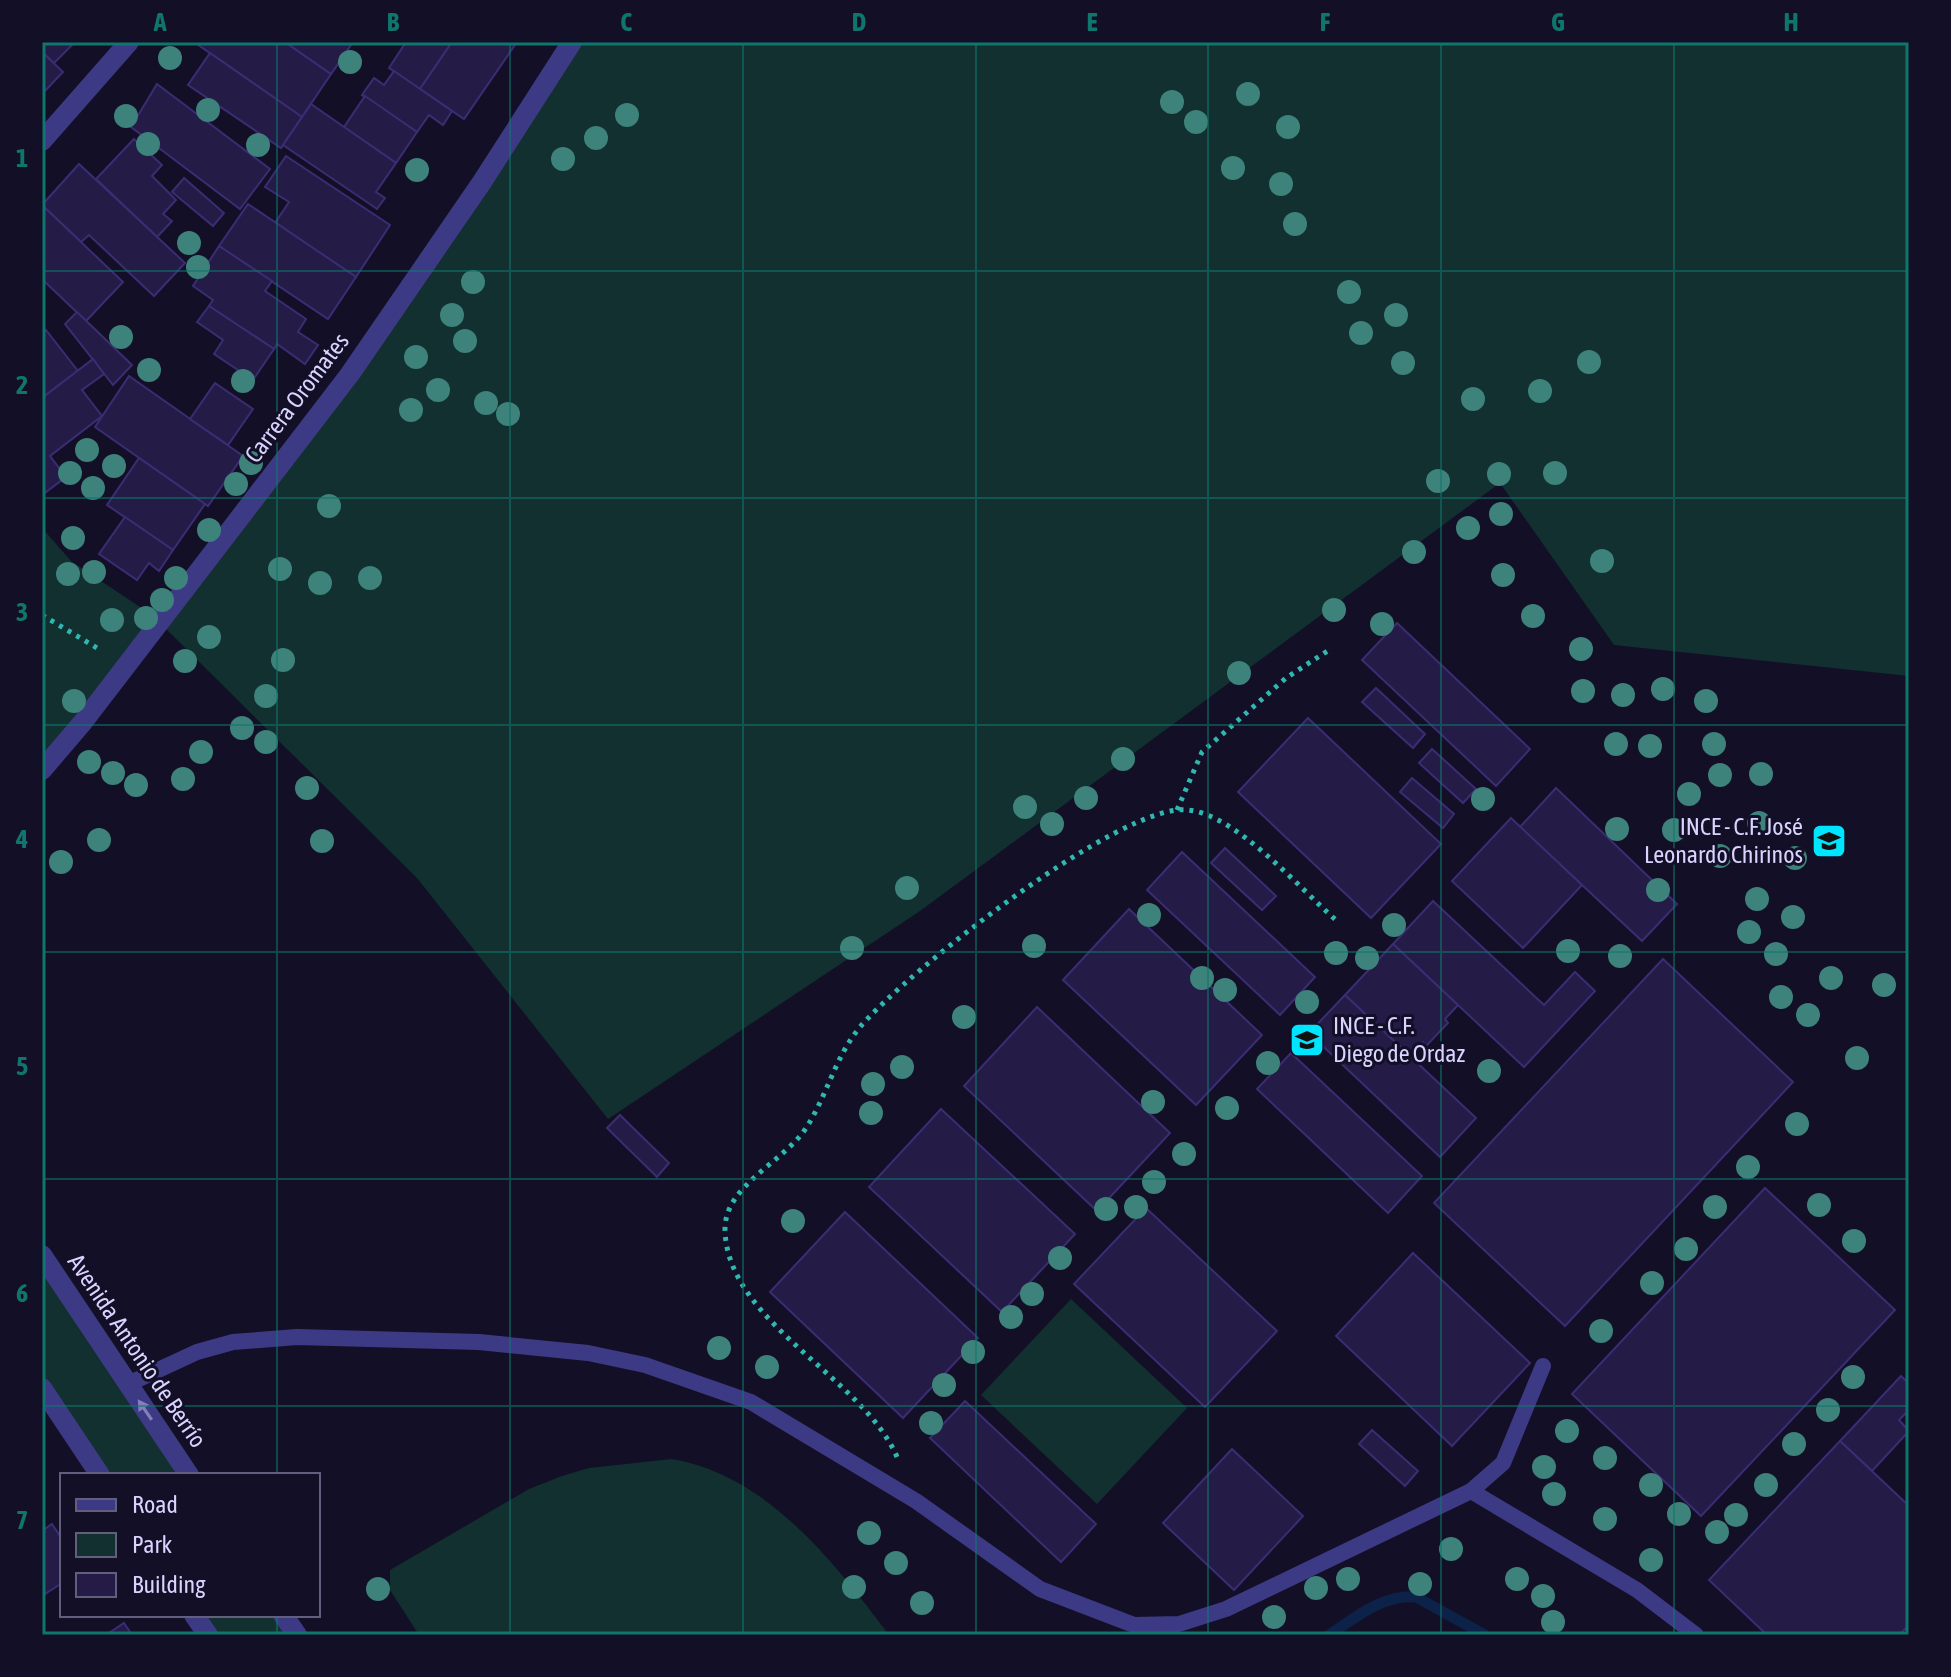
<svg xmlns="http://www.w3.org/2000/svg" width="1951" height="1677" viewBox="0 0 1951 1677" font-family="'Asap Condensed',sans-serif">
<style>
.green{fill:#12302f}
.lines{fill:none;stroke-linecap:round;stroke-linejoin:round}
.stream{stroke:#0c2248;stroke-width:11}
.building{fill:#241b47;stroke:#3b2d73;stroke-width:2}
.path{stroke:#2fb8b0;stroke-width:5;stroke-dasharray:4 6;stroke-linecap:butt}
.service{stroke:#3d3a85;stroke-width:16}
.minor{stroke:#3d3a85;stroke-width:20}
.tertiary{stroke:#3d3a85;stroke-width:20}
.tree{fill:#3d827b}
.oneway{fill:#837fbc}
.grid{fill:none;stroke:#0f766e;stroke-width:2;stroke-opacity:0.55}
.labels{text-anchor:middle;stroke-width:6;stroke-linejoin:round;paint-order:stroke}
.street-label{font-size:24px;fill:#d9d4ff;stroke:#130f26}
.poi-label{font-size:24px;fill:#d9d4ff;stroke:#130f26;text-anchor:end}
.neatline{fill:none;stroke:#0f766e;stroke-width:3}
.grid-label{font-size:26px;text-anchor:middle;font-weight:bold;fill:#0f766e}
</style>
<rect width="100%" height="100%" fill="#130f26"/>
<g class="green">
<path d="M572,42H1909V676L1614,645L1500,483L920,911L608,1119L417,878L160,623L350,374Z"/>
<path d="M42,528L71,561L158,619L42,763Z"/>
<path d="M42,1255L189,1475H100L42,1388Z"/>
<path d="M1071,1299L1187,1408L1097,1504L981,1395Z"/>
<path d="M672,1459C767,1475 834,1562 889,1635H419L390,1590V1570L529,1489L562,1476L589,1468Z"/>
<path d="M194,1615H283L297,1635H208Z"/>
</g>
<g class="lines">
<path class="stream" d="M1329,1635C1355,1618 1383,1594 1416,1597L1485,1635"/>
</g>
<g class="building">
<path d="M42,42H75L54,63L42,52Z"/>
<path d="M194,42H285L331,74L302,117Z"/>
<path d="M285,42H353L331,74Z"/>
<path d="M406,42H452L420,89L389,68Z"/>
<path d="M452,42H517L464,119L420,89Z"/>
<path d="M42,52L63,72L42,94Z"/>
<path d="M210,53L302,117L281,148L188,85Z"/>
<path d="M394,71L452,111L443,125L429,115L417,132L362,95L374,78L384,85Z"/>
<path d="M157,84L270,169L240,209L131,127Z"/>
<path d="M365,96L417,132L396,163L344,127Z"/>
<path d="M311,104L396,163L376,192L385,198L377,209L283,145Z"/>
<path d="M134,139L162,165L152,176L176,200L163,214L172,221L157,237L96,179Z"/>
<path d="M286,156L390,225L356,277L275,223L289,202L265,187Z"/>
<path d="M79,164L185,263L154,296L89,235L81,242L42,205Z"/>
<path d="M184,178L224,213L213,226L172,192Z"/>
<path d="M248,204L356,277L328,319L219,246Z"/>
<path d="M42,205L123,282L86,321L42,279Z"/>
<path d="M219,246L272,281L265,291L306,319L298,332L318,345L305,364L277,344L274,349L209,306L213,300L193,286Z"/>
<path d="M209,306L274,349L253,380L214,354L223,340L197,322Z"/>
<path d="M77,312L132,365L113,385L65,324Z"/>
<path d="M46,330L78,371L42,398V333Z"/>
<path d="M93,359L104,374L82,390L102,416L50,456L66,477L42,495V398Z"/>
<path d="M129,376L243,456L208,506L95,427Z"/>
<path d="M215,383L253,409L228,445L190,419Z"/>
<path d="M139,458L205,504L173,550L107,505Z"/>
<path d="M125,517L173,550L159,571L149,563L137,580L99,554Z"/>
<path d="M1397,623L1530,749L1496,786L1362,660Z"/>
<path d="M1376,688L1425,734L1413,748L1362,702Z"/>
<path d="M1308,718L1441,844L1371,918L1238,792Z"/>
<path d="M1432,749L1476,789L1463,803L1419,763Z"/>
<path d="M1412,778L1454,814L1443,828L1400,792Z"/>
<path d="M1556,788L1677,904L1642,941L1520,827Z"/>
<path d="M1511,818L1582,885L1523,948L1452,881Z"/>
<path d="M1225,848L1276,896L1262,910L1211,863Z"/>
<path d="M1182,852L1315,977L1280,1015L1147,890Z"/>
<path d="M1433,901L1544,1005L1575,972L1595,991L1524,1067L1393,944Z"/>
<path d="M1129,909L1262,1035L1196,1105L1063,980Z"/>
<path d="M1393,944L1458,1005L1445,1019L1448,1023L1426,1046L1423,1042L1410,1056L1345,995Z"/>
<path d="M1663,959L1793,1082L1565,1326L1434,1203Z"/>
<path d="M1345,995L1476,1118L1440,1157L1309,1033Z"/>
<path d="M1037,1007L1170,1133L1097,1211L964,1086Z"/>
<path d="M1291,1053L1422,1176L1388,1213L1257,1089Z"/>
<path d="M941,1109L1075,1234L1002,1312L869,1187Z"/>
<path d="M620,1115L669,1163L657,1177L607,1128Z"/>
<path d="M1765,1188L1895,1310L1701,1516L1572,1394Z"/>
<path d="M1146,1208L1277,1331L1205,1407L1074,1284Z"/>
<path d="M845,1212L978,1338L903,1418L770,1292Z"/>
<path d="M1413,1253L1530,1363L1452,1446L1336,1336Z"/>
<path d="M1901,1376L1909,1384V1410L1899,1420L1909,1431L1872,1471L1840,1441Z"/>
<path d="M965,1401L1096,1524L1061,1562L930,1438Z"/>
<path d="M1372,1430L1418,1471L1405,1486L1359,1444Z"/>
<path d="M1840,1441L1909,1506V1625L1899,1635H1767L1709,1580Z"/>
<path d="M1232,1449L1303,1516L1234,1590L1163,1523Z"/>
<path d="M52,1524L62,1539V1583L42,1596V1531Z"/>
<path d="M124,1623L132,1635H106Z"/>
</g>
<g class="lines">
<g class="path">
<path d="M42,615L102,651"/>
<path d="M1177,810L1202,752L1286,678L1332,648"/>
<path d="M897,1457C863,1377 726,1322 725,1229C725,1185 784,1162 806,1128C827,1096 835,1057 860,1027C906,973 1121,802 1188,810C1237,815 1300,889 1337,921"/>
</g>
<g class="service">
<path d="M128,1384L197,1352L233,1342L297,1337L479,1342L588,1353L645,1365L751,1402L916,1501L1040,1589L1134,1625L1179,1624L1226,1609L1471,1491L1503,1463L1543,1366"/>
<path d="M1471,1491L1637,1590L1696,1635"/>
</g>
<g class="minor">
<path d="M42,141L129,42"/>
<path d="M42,770L83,722L350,374L482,182L572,42"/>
</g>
<g class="tertiary">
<path d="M42,1255L189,1475"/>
<path d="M42,1388L100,1475"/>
<path d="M194,1615L208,1635"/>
<path d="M283,1615L297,1635"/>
</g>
</g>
<g class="tree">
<circle cx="170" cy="58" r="12"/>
<circle cx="350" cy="62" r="12"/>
<circle cx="1248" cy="94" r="12"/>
<circle cx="1172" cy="102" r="12"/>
<circle cx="208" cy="110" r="12"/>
<circle cx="627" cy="115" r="12"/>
<circle cx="126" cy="116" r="12"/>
<circle cx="1196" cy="122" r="12"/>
<circle cx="1288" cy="127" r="12"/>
<circle cx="596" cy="138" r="12"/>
<circle cx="148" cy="144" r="12"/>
<circle cx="258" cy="145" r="12"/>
<circle cx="563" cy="159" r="12"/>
<circle cx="1233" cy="168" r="12"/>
<circle cx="417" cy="170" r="12"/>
<circle cx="1281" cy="184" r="12"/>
<circle cx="1295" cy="224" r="12"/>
<circle cx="189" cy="243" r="12"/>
<circle cx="198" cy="267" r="12"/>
<circle cx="473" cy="282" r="12"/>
<circle cx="1349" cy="292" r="12"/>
<circle cx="452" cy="315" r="12"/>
<circle cx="1396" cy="315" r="12"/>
<circle cx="1361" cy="333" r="12"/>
<circle cx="121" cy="337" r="12"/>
<circle cx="465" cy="341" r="12"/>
<circle cx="416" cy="357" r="12"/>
<circle cx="1589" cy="362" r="12"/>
<circle cx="1403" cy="363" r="12"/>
<circle cx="149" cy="370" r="12"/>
<circle cx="243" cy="381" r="12"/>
<circle cx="438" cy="390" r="12"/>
<circle cx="1540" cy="391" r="12"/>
<circle cx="1473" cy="399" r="12"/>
<circle cx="486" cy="403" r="12"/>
<circle cx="411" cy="410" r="12"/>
<circle cx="508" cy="414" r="12"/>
<circle cx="87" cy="450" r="12"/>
<circle cx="251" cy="463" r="12"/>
<circle cx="114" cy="466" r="12"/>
<circle cx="70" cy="473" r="12"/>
<circle cx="1555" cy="473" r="12"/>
<circle cx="1499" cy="474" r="12"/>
<circle cx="1438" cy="481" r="12"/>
<circle cx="236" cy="484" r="12"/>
<circle cx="93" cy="488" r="12"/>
<circle cx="329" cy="506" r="12"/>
<circle cx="1501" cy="514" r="12"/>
<circle cx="1468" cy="528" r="12"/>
<circle cx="209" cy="530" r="12"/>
<circle cx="73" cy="538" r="12"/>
<circle cx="1414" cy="552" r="12"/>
<circle cx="1602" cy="561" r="12"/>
<circle cx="280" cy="569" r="12"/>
<circle cx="94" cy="572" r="12"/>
<circle cx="68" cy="574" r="12"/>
<circle cx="1503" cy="575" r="12"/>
<circle cx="176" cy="578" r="12"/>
<circle cx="370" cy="578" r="12"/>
<circle cx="320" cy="583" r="12"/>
<circle cx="162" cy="600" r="12"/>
<circle cx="1334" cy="610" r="12"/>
<circle cx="1533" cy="616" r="12"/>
<circle cx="146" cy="618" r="12"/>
<circle cx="112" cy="620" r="12"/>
<circle cx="1382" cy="624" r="12"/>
<circle cx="209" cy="637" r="12"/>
<circle cx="1581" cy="649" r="12"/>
<circle cx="283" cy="660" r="12"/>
<circle cx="185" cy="661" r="12"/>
<circle cx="1239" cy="673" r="12"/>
<circle cx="1663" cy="689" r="12"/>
<circle cx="1583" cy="691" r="12"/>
<circle cx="1623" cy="695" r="12"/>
<circle cx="266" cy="696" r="12"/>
<circle cx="74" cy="701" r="12"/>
<circle cx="1706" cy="701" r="12"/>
<circle cx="242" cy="728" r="12"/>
<circle cx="266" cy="742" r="12"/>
<circle cx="1616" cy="744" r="12"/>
<circle cx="1714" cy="744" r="12"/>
<circle cx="1650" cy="746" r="12"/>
<circle cx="201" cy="752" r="12"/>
<circle cx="1123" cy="759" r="12"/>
<circle cx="89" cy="762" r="12"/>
<circle cx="113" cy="773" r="12"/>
<circle cx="1761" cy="774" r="12"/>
<circle cx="1720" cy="775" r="12"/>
<circle cx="183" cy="779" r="12"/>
<circle cx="136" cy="785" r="12"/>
<circle cx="307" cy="788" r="12"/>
<circle cx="1689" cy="794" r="12"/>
<circle cx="1086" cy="798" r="12"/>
<circle cx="1483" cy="799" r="12"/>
<circle cx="1025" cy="807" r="12"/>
<circle cx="1759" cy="823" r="12"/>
<circle cx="1052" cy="824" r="12"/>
<circle cx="1617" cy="829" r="12"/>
<circle cx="1674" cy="830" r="12"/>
<circle cx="99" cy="840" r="12"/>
<circle cx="322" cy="841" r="12"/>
<circle cx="1720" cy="856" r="12"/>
<circle cx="1795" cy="858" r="12"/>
<circle cx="61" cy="862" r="12"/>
<circle cx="907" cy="888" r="12"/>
<circle cx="1658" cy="890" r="12"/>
<circle cx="1757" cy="899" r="12"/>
<circle cx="1149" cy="915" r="12"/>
<circle cx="1793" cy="917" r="12"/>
<circle cx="1394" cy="925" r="12"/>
<circle cx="1749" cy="932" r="12"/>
<circle cx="1034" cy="946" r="12"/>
<circle cx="852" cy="948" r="12"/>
<circle cx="1568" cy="951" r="12"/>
<circle cx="1336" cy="953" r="12"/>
<circle cx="1776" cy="954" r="12"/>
<circle cx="1620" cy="956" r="12"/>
<circle cx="1367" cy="958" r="12"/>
<circle cx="1202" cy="978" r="12"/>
<circle cx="1831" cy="978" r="12"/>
<circle cx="1884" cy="985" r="12"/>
<circle cx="1225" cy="990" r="12"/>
<circle cx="1781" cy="997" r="12"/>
<circle cx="1307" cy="1002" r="12"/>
<circle cx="1808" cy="1015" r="12"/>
<circle cx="964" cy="1017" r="12"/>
<circle cx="1857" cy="1058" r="12"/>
<circle cx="1268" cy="1063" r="12"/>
<circle cx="902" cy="1067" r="12"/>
<circle cx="1489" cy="1071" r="12"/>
<circle cx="873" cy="1084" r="12"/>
<circle cx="1153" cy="1102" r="12"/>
<circle cx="1227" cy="1108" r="12"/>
<circle cx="871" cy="1113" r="12"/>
<circle cx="1797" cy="1124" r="12"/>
<circle cx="1184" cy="1154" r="12"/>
<circle cx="1748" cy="1167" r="12"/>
<circle cx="1154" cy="1182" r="12"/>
<circle cx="1819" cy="1205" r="12"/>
<circle cx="1136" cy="1207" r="12"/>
<circle cx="1715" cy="1207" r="12"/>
<circle cx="1106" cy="1209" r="12"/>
<circle cx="793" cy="1221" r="12"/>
<circle cx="1854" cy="1241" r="12"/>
<circle cx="1686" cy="1249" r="12"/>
<circle cx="1060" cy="1258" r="12"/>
<circle cx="1652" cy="1283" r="12"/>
<circle cx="1032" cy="1294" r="12"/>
<circle cx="1011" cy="1317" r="12"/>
<circle cx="1601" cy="1331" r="12"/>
<circle cx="719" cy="1348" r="12"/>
<circle cx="973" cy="1352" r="12"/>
<circle cx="767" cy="1367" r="12"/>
<circle cx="1853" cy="1377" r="12"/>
<circle cx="944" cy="1385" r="12"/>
<circle cx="1828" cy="1410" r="12"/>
<circle cx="931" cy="1423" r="12"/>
<circle cx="1567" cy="1431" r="12"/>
<circle cx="1794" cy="1444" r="12"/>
<circle cx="1605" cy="1458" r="12"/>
<circle cx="1544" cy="1467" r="12"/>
<circle cx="1651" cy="1485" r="12"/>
<circle cx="1766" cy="1485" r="12"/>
<circle cx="1554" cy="1494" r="12"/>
<circle cx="1679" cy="1514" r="12"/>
<circle cx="1736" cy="1515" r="12"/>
<circle cx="1605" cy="1519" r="12"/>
<circle cx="1717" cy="1532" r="12"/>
<circle cx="869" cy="1533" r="12"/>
<circle cx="1451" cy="1549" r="12"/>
<circle cx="1651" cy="1560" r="12"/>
<circle cx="896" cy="1563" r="12"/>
<circle cx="1348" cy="1579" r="12"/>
<circle cx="1517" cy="1579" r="12"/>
<circle cx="1420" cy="1584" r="12"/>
<circle cx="854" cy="1587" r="12"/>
<circle cx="1316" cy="1588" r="12"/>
<circle cx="378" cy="1589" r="12"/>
<circle cx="1543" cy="1596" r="12"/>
<circle cx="922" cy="1603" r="12"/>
<circle cx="1274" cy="1617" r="12"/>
<circle cx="1553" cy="1622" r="12"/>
</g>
<defs><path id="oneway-solid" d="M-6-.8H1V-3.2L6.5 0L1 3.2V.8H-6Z" transform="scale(2)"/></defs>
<use class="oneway" href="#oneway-solid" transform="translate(145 1410) rotate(-124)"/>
<path class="grid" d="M277,42V1475M510,42V1635M743,42V1635M976,42V1635M1208,42V1635M1441,42V1635M1674,42V1635M42,271H1909M42,498H1909M42,725H1909M42,952H1909M42,1179H1909M42,1406H1909M277,1615V1635"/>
<defs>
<g id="university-square" transform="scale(1.8)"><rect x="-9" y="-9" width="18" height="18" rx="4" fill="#00e5ff" stroke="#130f26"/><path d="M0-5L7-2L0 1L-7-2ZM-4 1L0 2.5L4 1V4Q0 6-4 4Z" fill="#111"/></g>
</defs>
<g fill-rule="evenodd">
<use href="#university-square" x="1829" y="841"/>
<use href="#university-square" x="1307" y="1040"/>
</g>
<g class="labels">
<g class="street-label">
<text transform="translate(297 398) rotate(-53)" y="8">Carrera Oromates</text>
<text transform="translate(137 1351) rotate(56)" y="8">Avenida Antonio de Berrío</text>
</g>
<g class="poi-label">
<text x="1803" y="835">INCE - C.F. José<tspan x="1803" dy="28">Leonardo Chirinos</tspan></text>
<text x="1333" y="1034" text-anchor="start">INCE - C.F.<tspan x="1333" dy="28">Diego de Ordaz</tspan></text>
</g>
</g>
<rect width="1951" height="1677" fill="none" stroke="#130f26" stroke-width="88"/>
<rect x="60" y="1473" width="260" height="144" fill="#130f26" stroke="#625e7d" stroke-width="2"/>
<rect x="76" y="1499" width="40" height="12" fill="#3d3a85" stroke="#625e7d" stroke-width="2"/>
<text x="132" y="1513" font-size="24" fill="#d9d4ff">Road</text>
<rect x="76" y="1533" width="40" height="24" fill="#12302f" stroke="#625e7d" stroke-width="2"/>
<text x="132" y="1553" font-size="24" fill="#d9d4ff">Park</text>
<rect x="76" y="1573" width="40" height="24" fill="#241b47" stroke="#625e7d" stroke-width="2"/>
<text x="132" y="1593" font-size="24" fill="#d9d4ff">Building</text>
<rect x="44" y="44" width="1863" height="1589" class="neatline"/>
<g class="grid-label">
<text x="160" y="31">A</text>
<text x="393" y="31">B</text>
<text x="626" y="31">C</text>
<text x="859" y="31">D</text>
<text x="1092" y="31">E</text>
<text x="1325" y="31">F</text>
<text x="1558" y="31">G</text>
<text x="1791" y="31">H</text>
<text x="22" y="167">1</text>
<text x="22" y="394">2</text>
<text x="22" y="621">3</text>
<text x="22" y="848">4</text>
<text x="22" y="1075">5</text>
<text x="22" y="1302">6</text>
<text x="22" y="1529">7</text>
</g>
</svg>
